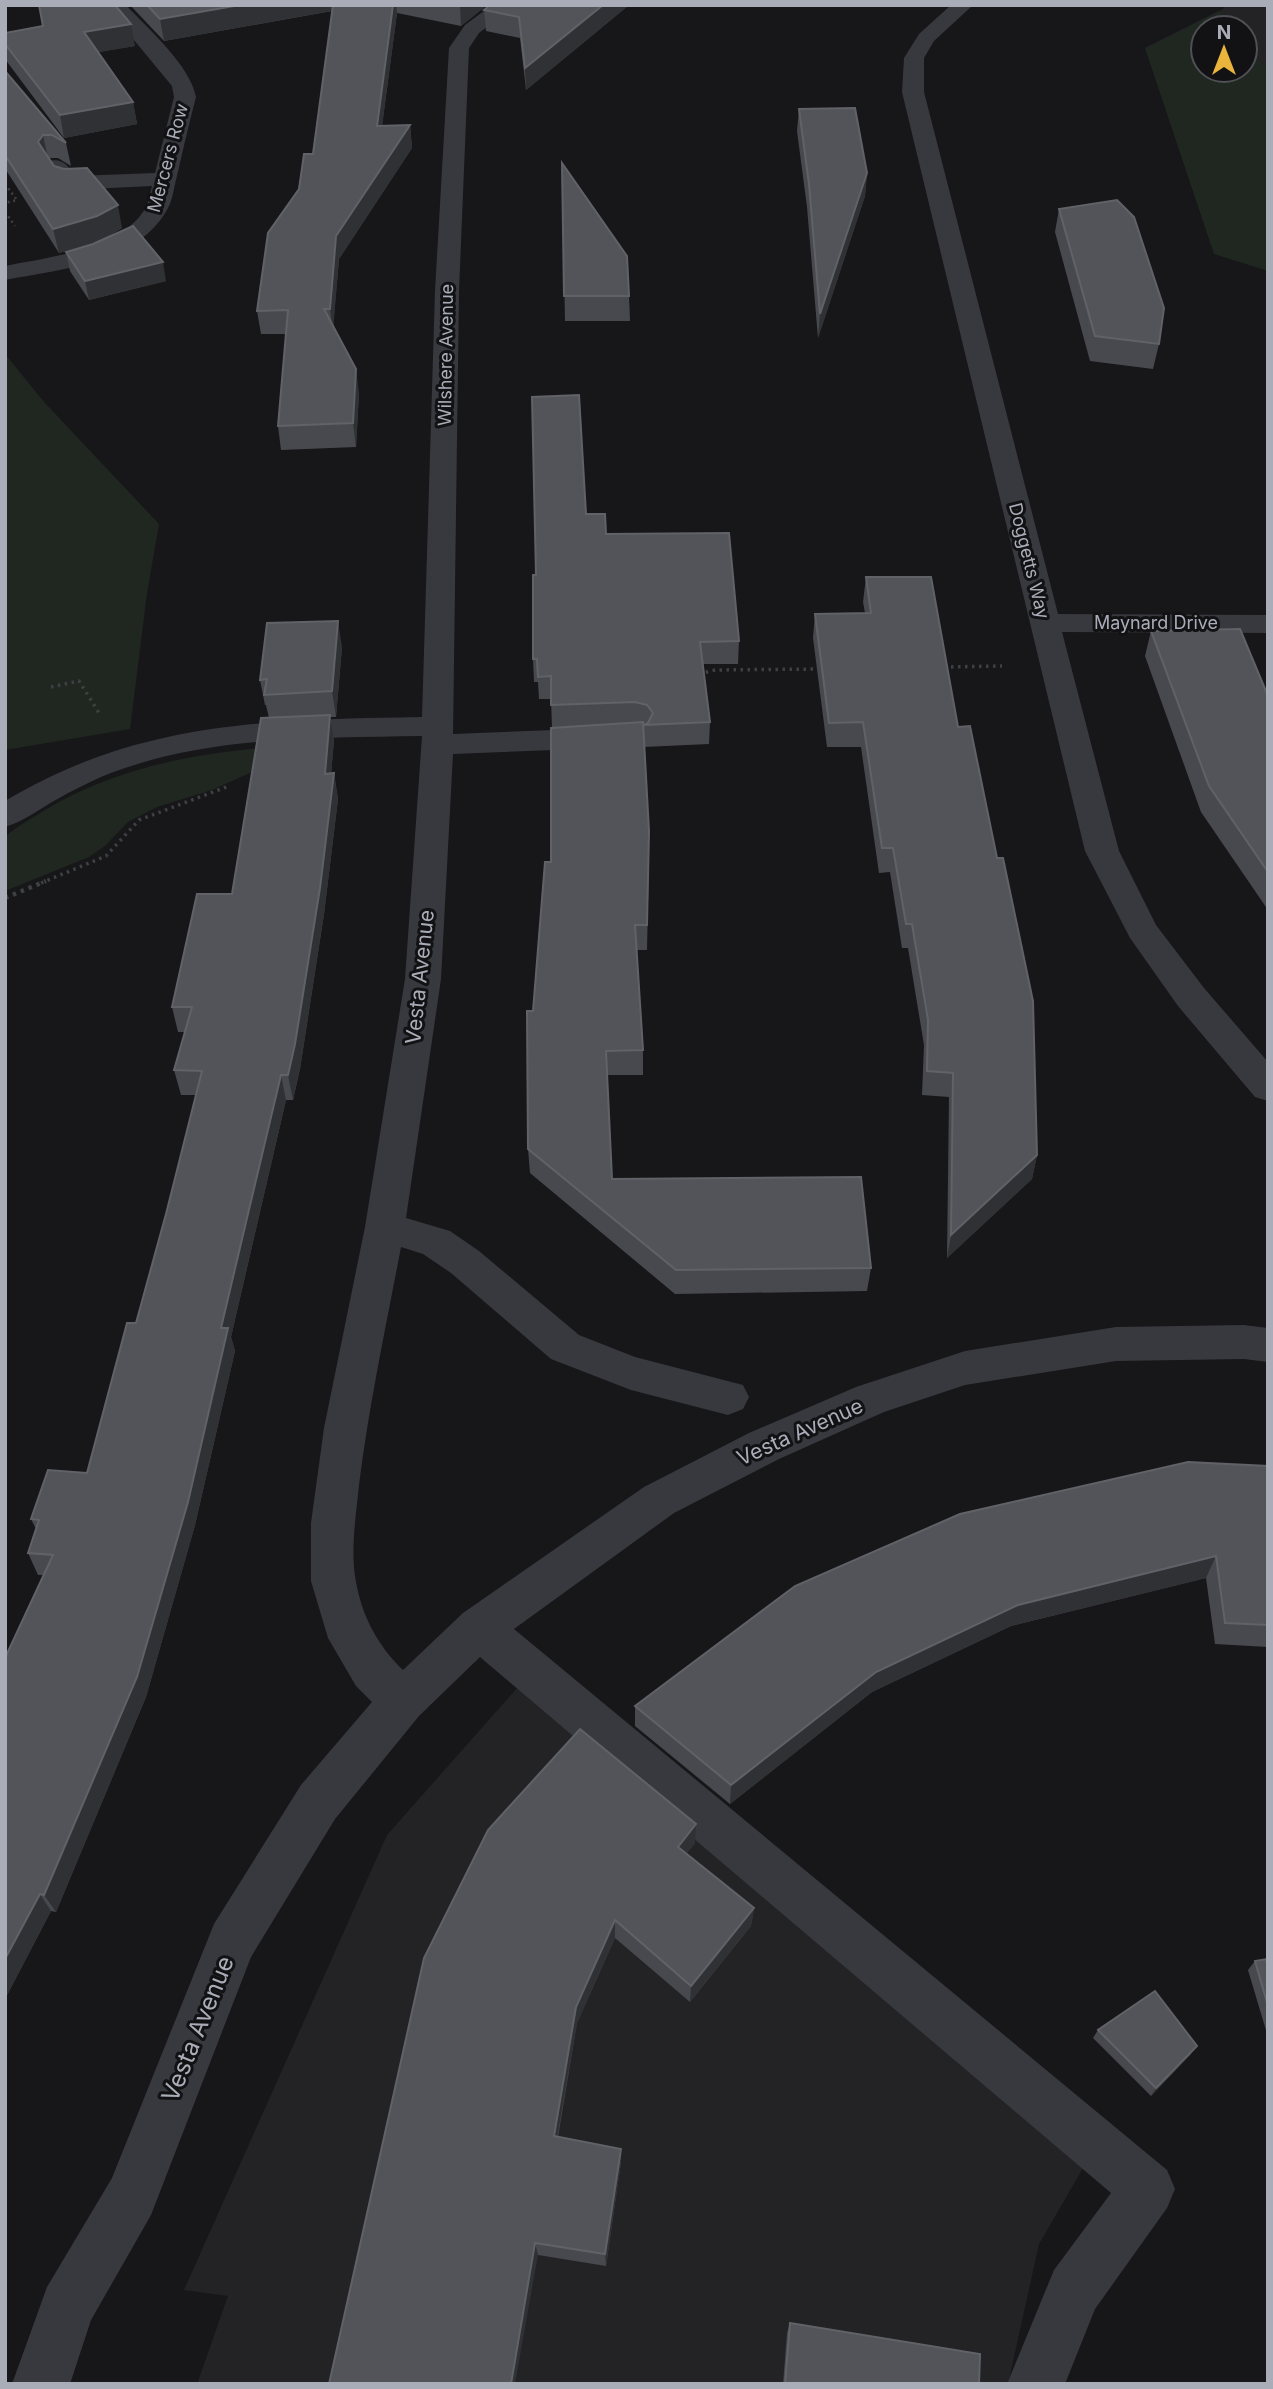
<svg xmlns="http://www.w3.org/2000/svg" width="1273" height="2389" viewBox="0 0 1273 2389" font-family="Inter,sans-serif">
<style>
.built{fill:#232326}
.green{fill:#1f2720}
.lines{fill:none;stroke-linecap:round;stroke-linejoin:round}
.path-far2{stroke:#3e4044;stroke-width:2.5;stroke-dasharray:2 3.5;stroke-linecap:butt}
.path-far1{stroke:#3e4044;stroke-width:3.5;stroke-dasharray:2.5 4.5;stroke-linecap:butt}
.path{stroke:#3e4044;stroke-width:4.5;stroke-dasharray:3.5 5;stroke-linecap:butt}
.minor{fill:#38393e;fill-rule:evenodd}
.wall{fill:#48494e}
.shaded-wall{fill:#303134}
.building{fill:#535459;stroke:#606268;stroke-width:2}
.labels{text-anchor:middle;stroke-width:6;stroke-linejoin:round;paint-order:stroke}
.far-street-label{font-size:18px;fill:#a9adb8;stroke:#121214}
.street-label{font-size:21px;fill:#a9adb8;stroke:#121214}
.near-street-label{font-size:24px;fill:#a9adb8;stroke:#121214}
</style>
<rect width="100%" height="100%" fill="#171719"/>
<g class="built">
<path d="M1228,5H1268V71L1245,41V28H1235L1221,10Z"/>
<path d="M518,1687L1083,2168L1039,2244L1008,2384H197L228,2296L184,2290L387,1835Z"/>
</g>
<g class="green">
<path d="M1221,10L1235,28H1203V70H1245V41L1268,71V271L1214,254L1145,48Z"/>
<path d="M5,354L44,402L159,524L147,593L130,729L5,750Z"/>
<path d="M315,744L212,790L157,807L128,822L106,845L89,857L5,891V837C17,826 31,819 45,810C128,760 220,750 315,744Z"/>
</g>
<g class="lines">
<g class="path-far2">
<path d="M5,184L17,200L5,203"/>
<path d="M5,212L15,226"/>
</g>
<g class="path-far1">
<path d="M944,667L1002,666"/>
<path d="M699,674L715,670L820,669"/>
<path d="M51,687L79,681L101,716"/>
<path d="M41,883L106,856L139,820L229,786"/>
</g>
<path class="path" d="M5,898L46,881"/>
<g class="minor">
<path d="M105,5H126C148,29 190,65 196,97C189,123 183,150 177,176C174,186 173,199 168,208C138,264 61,269 5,280V266C48,257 123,250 146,207C149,201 150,193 152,186L69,190L61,188L45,166L48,161C63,158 67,165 75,176L155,173L174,97L172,86Z"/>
<path d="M492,5H515L479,33L469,48L459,291L453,734L605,728L616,731L621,738L616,745L605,748L453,754L441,979L406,1218L450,1231L479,1251L579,1335L635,1357L743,1385L749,1397L743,1409L728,1415L631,1390L551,1359L451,1273L423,1254L401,1247C386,1326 369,1405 359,1485C356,1516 350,1551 356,1582C362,1616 378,1646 403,1670L463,1613L644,1487L749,1433L856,1387L965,1351L1116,1327L1244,1325L1268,1328V1362L1244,1359L1116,1361L965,1385L884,1412L779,1459L674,1513L514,1629L1167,2170L1175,2189L1167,2208L1095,2309L1065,2384H1007L1054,2270L1111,2193L480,1657L419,1716L335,1819L251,1957L151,2215L91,2320L70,2384H12L47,2287L112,2178L214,1924L301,1785L372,1702L356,1686L328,1638L311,1581V1523L324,1428L365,1227L405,979L422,736C323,738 220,736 125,768C100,776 75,789 52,802C37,811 22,822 5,827V801C140,720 271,720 422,717L435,291L449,48L465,25Z"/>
<path d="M951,5H973L934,41L924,58V92L1058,614L1268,615V633L1062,632L1119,851L1156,925L1204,988L1268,1062V1101L1255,1097L1178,1006L1130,938L1085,851L902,92L904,58L919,34Z"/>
</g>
</g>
<g class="wall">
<path d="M130,5H487L461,26L397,13L382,126L410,125L412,148L339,259L333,326L359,393L356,447L281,450L278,426L286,334H261L257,311L299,189L313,154L332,11L164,41Z"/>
<path d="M490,5H629L526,90L520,38L486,31L484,10Z"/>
<path d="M5,33L135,46L98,52L133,102L137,124L64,138L5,59Z"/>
<path d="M5,71L66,143L71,166L58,158H49L54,166L122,228L102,240L59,253L6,170Z"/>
<path d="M799,109L867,173L865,196L818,338L807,207L797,131Z"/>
<path d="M562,163L629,296L630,321H565Z"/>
<path d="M1059,209L1159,344L1153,369L1090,361L1055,232Z"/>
<path d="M66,252L166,281L89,300L70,271Z"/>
<path d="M586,514L606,534L739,641L738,664H703L710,722L709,744L644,747L649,856L647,950H636L643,1050V1075H607L612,1179L871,1268L867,1291L675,1294L530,1173L528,1149L533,1011L551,862L552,728L551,699H539L538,682H534L533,659L536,575Z"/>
<path d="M866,577L1037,1155L1032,1179L947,1258L949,1097L922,1095L924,1045L908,948H902L890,872L879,873L861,747H827L813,638L815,614L865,613L863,602Z"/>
<path d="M1151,631L1268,696V910L1201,812L1145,656Z"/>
<path d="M342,647L336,717H330L334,740L331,774L334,773L338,799L324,914L300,1069L293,1100H286L253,1242L231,1337L235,1351L195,1525L146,1697L56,1912L51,1911L5,1999L44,1575H38L28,1553L36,1529L31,1519L87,1473L136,1323L166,1214L196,1095H181L174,1070L185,1032H178L172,1007L232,894L269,718L266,705H265L260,680Z"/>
<path d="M1268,1466V1647L1215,1644L1206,1578L1011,1626L872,1692L730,1804L635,1726V1706Z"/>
<path d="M695,1843L686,1854L754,1908L751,1926L690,2002L615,1938L577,2023L558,2137L621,2149V2162L606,2266L538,2255L424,1958Z"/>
<path d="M1268,1959V2037L1248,1970L1255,1961Z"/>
<path d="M1098,2030L1191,2054L1151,2096L1093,2038Z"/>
<path d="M790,2323L979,2384H783L787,2333Z"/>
</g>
<g class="shaded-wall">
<path d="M240,5H337V10L164,41L160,19Z"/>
<path d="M393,5H396L397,13L379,149L377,126Z"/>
<path d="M460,5H487L461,26Z"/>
<path d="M603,5H629L526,90L525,68Z"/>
<path d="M131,24L135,46L89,54L84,32Z"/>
<path d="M133,102L137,124L64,138L60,115Z"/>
<path d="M410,125L412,148L339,259L333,332L330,309L336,236Z"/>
<path d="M43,135L48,158L38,142Z"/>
<path d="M867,173L865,196L818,338L820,314Z"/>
<path d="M118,205L122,228L102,240L59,253L53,229Z"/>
<path d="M163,262L166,281L89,300L85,281Z"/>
<path d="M356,369L359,393L356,447L353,423Z"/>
<path d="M338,621L342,647L336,717L332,691Z"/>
<path d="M330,715L334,740L329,799L325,774Z"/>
<path d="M334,773L338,799L324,914L300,1069L293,1100L288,1075Z"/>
<path d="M281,1075L286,1100L231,1337L235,1351L195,1525L146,1697L56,1912L44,1895L221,1328Z"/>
<path d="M1037,1155L1032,1179L947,1258L951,1235Z"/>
<path d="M1216,1556L1206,1578L1011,1626L872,1692L730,1804L731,1785L876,1672L1018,1605Z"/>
<path d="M696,1824L695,1843L677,1865L678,1847Z"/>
<path d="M40,1894L51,1911L5,1999V1959Z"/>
<path d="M754,1908L751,1926L690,2002L691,1986Z"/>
<path d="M615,1920V1938L577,2023L555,2150L554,2136L576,2007Z"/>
<path d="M1197,2046L1191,2054L1151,2096L1156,2088Z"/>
<path d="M621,2149V2162L606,2266L605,2254Z"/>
<path d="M535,2243L538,2255L515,2384H511Z"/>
</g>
<g class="building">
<path d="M39,5H115L131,24L84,32L133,102L60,115L5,44V33L43,26Z"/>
<path d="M147,5H240L160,19Z"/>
<path d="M333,5H393L377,126L410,125L336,236L330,309H324L356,369L353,423L278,426L288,310L257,311L268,233L299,189L304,154H313Z"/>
<path d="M490,5H603L525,68L519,17L484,10Z"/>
<path d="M5,71L66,143L52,135H43L38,142L54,166L64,169L87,168L118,205L97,216L53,229L5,155Z"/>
<path d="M855,108L867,173L820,314L809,184L799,109Z"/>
<path d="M562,163L627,256L629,296H564Z"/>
<path d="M1117,200L1134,217L1164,308L1159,344L1095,336L1059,209Z"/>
<path d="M133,226L163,262L85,281L66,252L93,244Z"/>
<path d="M579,395L586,514H605L606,534L729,533L739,641L700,642L710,722L644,725L648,723L653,713L647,705L635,702L551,705V676L538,677L537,659H533V575H536L532,397Z"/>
<path d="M866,577H931L958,727L970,726L997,858H1003L1033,1001L1037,1155L951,1235L953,1073L927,1071L928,1020L912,924H906L893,848H882L863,722L829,723L815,614L871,613Z"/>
<path d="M338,621L332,691L264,695L267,679L260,680L267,623Z"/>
<path d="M1240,629L1268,696V872L1209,786L1151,631Z"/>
<path d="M330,715L325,774L334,773L320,888L295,1044L288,1075H281L247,1218L221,1328H228L188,1502L137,1677L44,1895L40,1894L5,1959V1658L53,1555L28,1553L39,1520L31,1519L48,1470L87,1473L127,1323H136L166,1214L202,1071L174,1070L192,1007H172L197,894H232L261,718Z"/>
<path d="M643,722L649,831L647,925H635L643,1050L606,1051L612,1179L861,1177L871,1268L676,1270L528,1149L527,1011H533L545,862H551V728Z"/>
<path d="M1188,1462L1268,1466V1625L1225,1623L1216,1556L1018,1605L876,1672L731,1785L635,1706L795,1586L960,1514Z"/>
<path d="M580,1729L696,1824L678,1847L754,1908L691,1986L615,1920L576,2007L554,2136L621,2149L605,2254L535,2243L511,2384H329L424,1958L488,1830Z"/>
<path d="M1268,1959V2006L1255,1961Z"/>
<path d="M1155,1991L1197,2046L1156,2088L1098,2030Z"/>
<path d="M790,2323L980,2354L979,2384H785Z"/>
</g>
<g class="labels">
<g class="far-street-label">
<text transform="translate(168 158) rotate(-75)" y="6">Mercers Row</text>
<text transform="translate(446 355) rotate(-89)" y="6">Wilshere Avenue</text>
<text transform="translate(1029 561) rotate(76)" y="6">Doggetts Way</text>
<text x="1156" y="629">Maynard Drive</text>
</g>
<g class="street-label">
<text transform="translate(420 977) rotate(-84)" y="7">Vesta Avenue</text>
<text transform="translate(800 1432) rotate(-24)" y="7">Vesta Avenue</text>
</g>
<g class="near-street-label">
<text transform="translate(198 2029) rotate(-68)" y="8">Vesta Avenue</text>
</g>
</g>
<rect width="1273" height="2389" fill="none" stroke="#a9adb8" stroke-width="14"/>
<g transform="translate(1224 49)"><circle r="33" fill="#121214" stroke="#4e5056" stroke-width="2"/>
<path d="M0-5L12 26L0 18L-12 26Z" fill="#eab53d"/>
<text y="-10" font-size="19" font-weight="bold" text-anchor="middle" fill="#a9adb8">N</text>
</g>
</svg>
